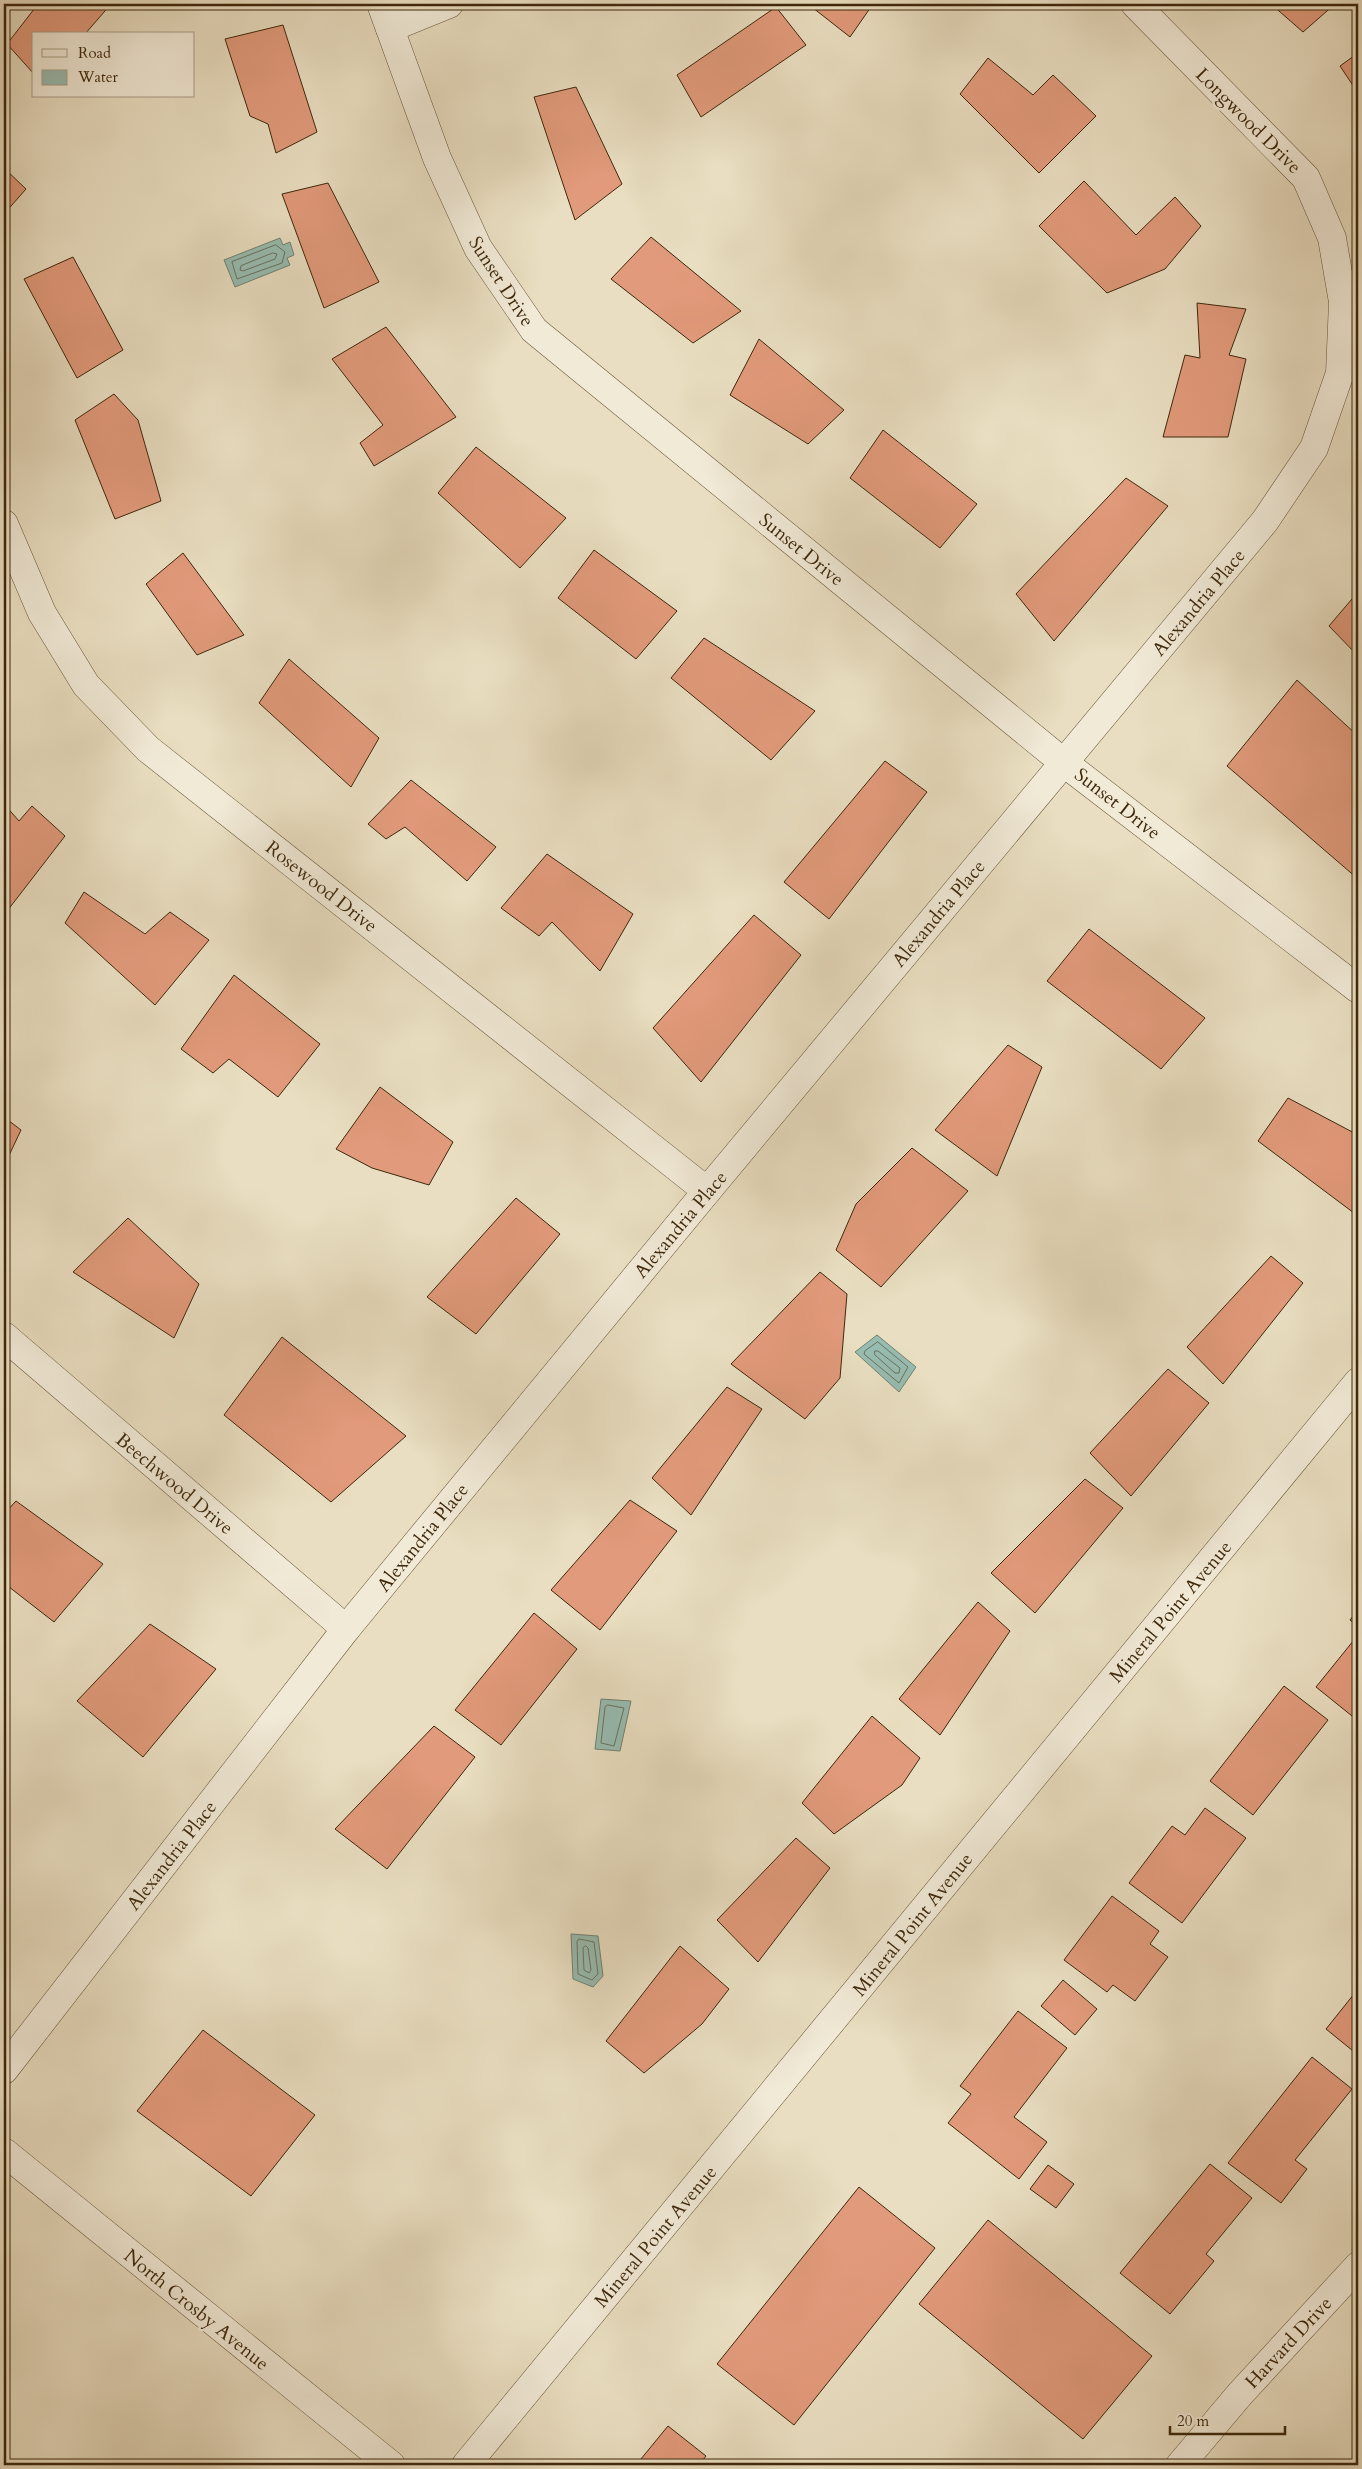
<svg xmlns="http://www.w3.org/2000/svg" width="1362" height="2469" viewBox="0 0 1362 2469" font-family="Cardo,serif">
<style>
.water{fill:#97bcb1;stroke:#73816f}
.lines{fill:none;stroke-linecap:round;stroke-linejoin:round}
.shore{stroke:#6a725e;stroke-width:1}
.building{fill:#e19a7b;stroke:#3e280b}
.minor-casing{stroke:#695638;stroke-width:29}
.tertiary-casing{stroke:#695638;stroke-width:29}
.minor{stroke:#f1ead7;stroke-width:28}
.tertiary{stroke:#f1ead7;stroke-width:28}
.labels{text-anchor:middle;stroke-width:5;stroke-linejoin:round;paint-order:stroke}
.street-label{font-size:19px;fill:#3e280b;stroke:#f1ead7}
</style>
<rect width="100%" height="100%" fill="#e9dec1"/>
<filter id="stains"><feTurbulence type="fractalNoise" baseFrequency=".004" numOctaves="4"/><feColorMatrix values="0 0 0 0 .2 0 0 0 0 .09 0 0 0 0 .02 0 0 0 .5 -.17"/></filter>
<radialGradient id="worn" r=".72"><stop offset=".6" stop-color="#630" stop-opacity="0"/><stop offset="1" stop-color="#630" stop-opacity=".3"/></radialGradient>
<g class="water">
<path d="M280,238L283,245L290,242L294,255L287,258L290,265L235,287L224,260Z"/>
<path d="M877,1335L916,1367L899,1392L855,1352Z"/>
<path d="M601,1699L631,1701L620,1751L595,1749Z"/>
<path d="M571,1934L598,1936L603,1976L593,1987L573,1979Z"/>
</g>
<g class="lines">
<g class="shore">
<path d="M276,245L285,252L282,263L237,279L232,262Z"/>
<path d="M273,253L277,254L275,259L243,271L240,270L241,266Z"/>
<path d="M878,1342L908,1367L899,1383L864,1354L865,1351Z"/>
<path d="M875,1351H878L900,1368L899,1373H895L875,1355Z"/>
<path d="M608,1705L624,1708L614,1746L601,1743L605,1707Z"/>
<path d="M579,1939L594,1942L598,1974L592,1980L578,1974L577,1942Z"/>
<path d="M586,1946L588,1948L591,1970L589,1973L584,1970L583,1948Z"/>
</g>
</g>
<g class="building">
<path d="M38,4H111L85,34H34V74L7,44Z"/>
<path d="M808,4H873L850,37Z"/>
<path d="M1271,4H1335L1303,32Z"/>
<path d="M776,7L806,45L701,117L677,75Z"/>
<path d="M283,25L317,132L276,153L268,124L250,116L225,39Z"/>
<path d="M1358,53V93L1340,66Z"/>
<path d="M988,58L1033,95L1053,75L1096,116L1039,173L960,94Z"/>
<path d="M576,87L622,184L575,220L534,97Z"/>
<path d="M4,168L26,189L4,214Z"/>
<path d="M1084,181L1136,235L1175,197L1201,226L1165,269L1107,293L1039,226Z"/>
<path d="M328,183L379,282L324,308L282,194Z"/>
<path d="M651,237L741,311L693,343L611,279Z"/>
<path d="M73,257L123,350L77,378L24,279Z"/>
<path d="M1197,303L1246,309L1229,355L1246,359L1228,437H1163L1185,355L1200,358Z"/>
<path d="M386,327L456,417L374,466L360,443L383,425L332,359Z"/>
<path d="M759,339L844,410L808,444L730,395Z"/>
<path d="M114,394L138,420L161,501L115,519L75,420Z"/>
<path d="M883,430L977,504L940,548L850,478Z"/>
<path d="M476,447L566,518L520,568L438,493Z"/>
<path d="M1126,478L1168,506L1054,641L1016,594Z"/>
<path d="M594,550L677,611L636,659L558,598Z"/>
<path d="M183,553L244,635L197,655L146,584Z"/>
<path d="M1357,593L1358,594V656L1329,626Z"/>
<path d="M704,638L815,711L771,760L671,678Z"/>
<path d="M289,659L379,738L351,787L259,703Z"/>
<path d="M1297,680L1358,736V879L1227,766Z"/>
<path d="M885,761L927,792L829,919L784,882Z"/>
<path d="M411,780L496,847L467,881L405,827L386,839L368,824Z"/>
<path d="M4,804L19,821L32,806L65,836L4,915Z"/>
<path d="M547,854L633,914L600,971L552,922L539,936L501,908Z"/>
<path d="M84,892L145,934L170,912L209,940L155,1005L65,923Z"/>
<path d="M754,915L801,955L701,1082L653,1028Z"/>
<path d="M1089,929L1205,1018L1161,1069L1047,981Z"/>
<path d="M234,975L320,1044L278,1097L229,1059L213,1073L181,1049Z"/>
<path d="M1008,1045L1042,1067L997,1176L935,1130Z"/>
<path d="M380,1087L453,1142L429,1185L372,1168L336,1149Z"/>
<path d="M1288,1098L1358,1135V1216L1258,1141Z"/>
<path d="M4,1117L21,1130L4,1166Z"/>
<path d="M912,1148L968,1191L881,1287L836,1250L856,1204Z"/>
<path d="M516,1198L560,1234L476,1334L427,1297Z"/>
<path d="M128,1218L199,1284L174,1338L73,1272Z"/>
<path d="M1271,1256L1303,1283L1223,1384L1187,1347Z"/>
<path d="M820,1272L847,1294L840,1378L805,1419L731,1364Z"/>
<path d="M282,1337L406,1436L331,1502L224,1415Z"/>
<path d="M1168,1369L1209,1403L1131,1496L1090,1453Z"/>
<path d="M727,1387L762,1409L691,1515L652,1478Z"/>
<path d="M1085,1479L1123,1508L1035,1613L991,1573Z"/>
<path d="M630,1500L677,1531L600,1630L551,1590Z"/>
<path d="M16,1501L103,1564L54,1622L4,1583V1514Z"/>
<path d="M978,1602L1010,1631L940,1735L899,1699Z"/>
<path d="M1358,1610V1627L1350,1620Z"/>
<path d="M534,1613L577,1649L501,1745L455,1710Z"/>
<path d="M150,1624L216,1669L143,1757L77,1701Z"/>
<path d="M1358,1635V1718L1357,1720L1316,1687Z"/>
<path d="M1284,1686L1328,1720L1253,1815L1210,1781Z"/>
<path d="M872,1716L920,1758L902,1785L834,1834L802,1803Z"/>
<path d="M434,1726L475,1757L387,1869L335,1829Z"/>
<path d="M1205,1808L1246,1838L1182,1923L1129,1883L1172,1826L1185,1835Z"/>
<path d="M796,1838L830,1868L758,1962L717,1920Z"/>
<path d="M1112,1896L1159,1931L1150,1944L1168,1957L1135,2001L1113,1985L1107,1992L1064,1960Z"/>
<path d="M680,1946L729,1989L702,2024L644,2073L606,2041Z"/>
<path d="M1063,1980L1097,2009L1075,2035L1041,2006Z"/>
<path d="M1358,1989V2055L1326,2029Z"/>
<path d="M1018,2011L1067,2048L1014,2117L1047,2142L1019,2179L948,2123L971,2094L960,2086Z"/>
<path d="M203,2030L315,2115L251,2196L137,2111Z"/>
<path d="M1312,2057L1352,2089L1295,2160L1307,2169L1281,2203L1228,2163Z"/>
<path d="M1210,2164L1252,2198L1206,2254L1214,2261L1170,2314L1120,2273Z"/>
<path d="M1048,2165L1074,2184L1056,2208L1030,2189Z"/>
<path d="M859,2187L935,2248L794,2425L717,2364Z"/>
<path d="M988,2220L1152,2356L1083,2439L919,2304Z"/>
<path d="M668,2426L706,2456L699,2465H636Z"/>
</g>
<g class="lines">
<g class="minor-casing">
<g id="minor">
<path d="M381,4L437,158L478,248L534,330L1063,762L1358,989"/>
<path d="M390,28L449,4"/>
<path d="M4,524L42,613L86,685L148,749L707,1191"/>
<path d="M4,1336L346,1629"/>
<path d="M4,2070L346,1629L707,1191L1265,521L1314,448L1340,373L1343,302L1332,238L1306,178L1135,4"/>
<path d="M1180,2465L1240,2394L1358,2266"/>
</g>
</g>
<g class="tertiary-casing">
<g id="tertiary">
<path d="M4,2152L391,2465"/>
<path d="M466,2465L1358,1382"/>
</g>
</g>
<use href="#minor" class="minor"/>
<use href="#tertiary" class="tertiary"/>
</g>
<g class="labels">
<g class="street-label">
<text transform="translate(1249 120) rotate(45)" y="7">Longwood Drive</text>
<text transform="translate(502 281) rotate(57)" y="7">Sunset Drive</text>
<text transform="translate(802 549) rotate(39)" y="7">Sunset Drive</text>
<text transform="translate(1198 602) rotate(-50)" y="7">Alexandria Place</text>
<text transform="translate(1118 803) rotate(38)" y="7">Sunset Drive</text>
<text transform="translate(322 886) rotate(38)" y="7">Rosewood Drive</text>
<text transform="translate(938 913) rotate(-50)" y="7">Alexandria Place</text>
<text transform="translate(680 1224) rotate(-50)" y="7">Alexandria Place</text>
<text transform="translate(175 1483) rotate(40)" y="7">Beechwood Drive</text>
<text transform="translate(422 1537) rotate(-51)" y="7">Alexandria Place</text>
<text transform="translate(1170 1611) rotate(-50)" y="7">Mineral Point Avenue</text>
<text transform="translate(171 1855) rotate(-52)" y="7">Alexandria Place</text>
<text transform="translate(912 1924) rotate(-51)" y="7">Mineral Point Avenue</text>
<text transform="translate(655 2236) rotate(-50)" y="7">Mineral Point Avenue</text>
<text transform="translate(197 2309) rotate(39)" y="7">North Crosby Avenue</text>
<text transform="translate(1288 2342) rotate(-47)" y="7">Harvard Drive</text>
</g>
</g>
<rect width="1362" height="2469" fill="none" stroke="#e9dec1" stroke-width="20"/>
<rect x="5" y="5" width="1352" height="2459" fill="none" stroke="#3e280b" stroke-width="2.5"/>
<rect x="10" y="10" width="1342" height="2449" fill="none" stroke="#3e280b"/>
<rect x="32" y="32" width="162" height="65" fill="#f1ead7" stroke="#a99c85"/>
<rect x="42" y="49" width="25" height="8" fill="#f1ead7" stroke="#a99c85"/>
<text x="78" y="58" font-size="15" fill="#3e280b">Road</text>
<rect x="42" y="70" width="25" height="15" fill="#97bcb1" stroke="#a99c85"/>
<text x="78" y="82" font-size="15" fill="#3e280b">Water</text>
<path d="M1170 2426v8h115v-8" fill="none" stroke="#3e280b" stroke-width="2.5"/>
<text x="1177" y="2426" font-size="15" fill="#3e280b" stroke="#f1ead7" stroke-width="4" paint-order="stroke">20 m</text>
<rect width="100%" height="100%" filter="url(#stains)"/>
<rect width="100%" height="100%" fill="url(#worn)"/>
</svg>
